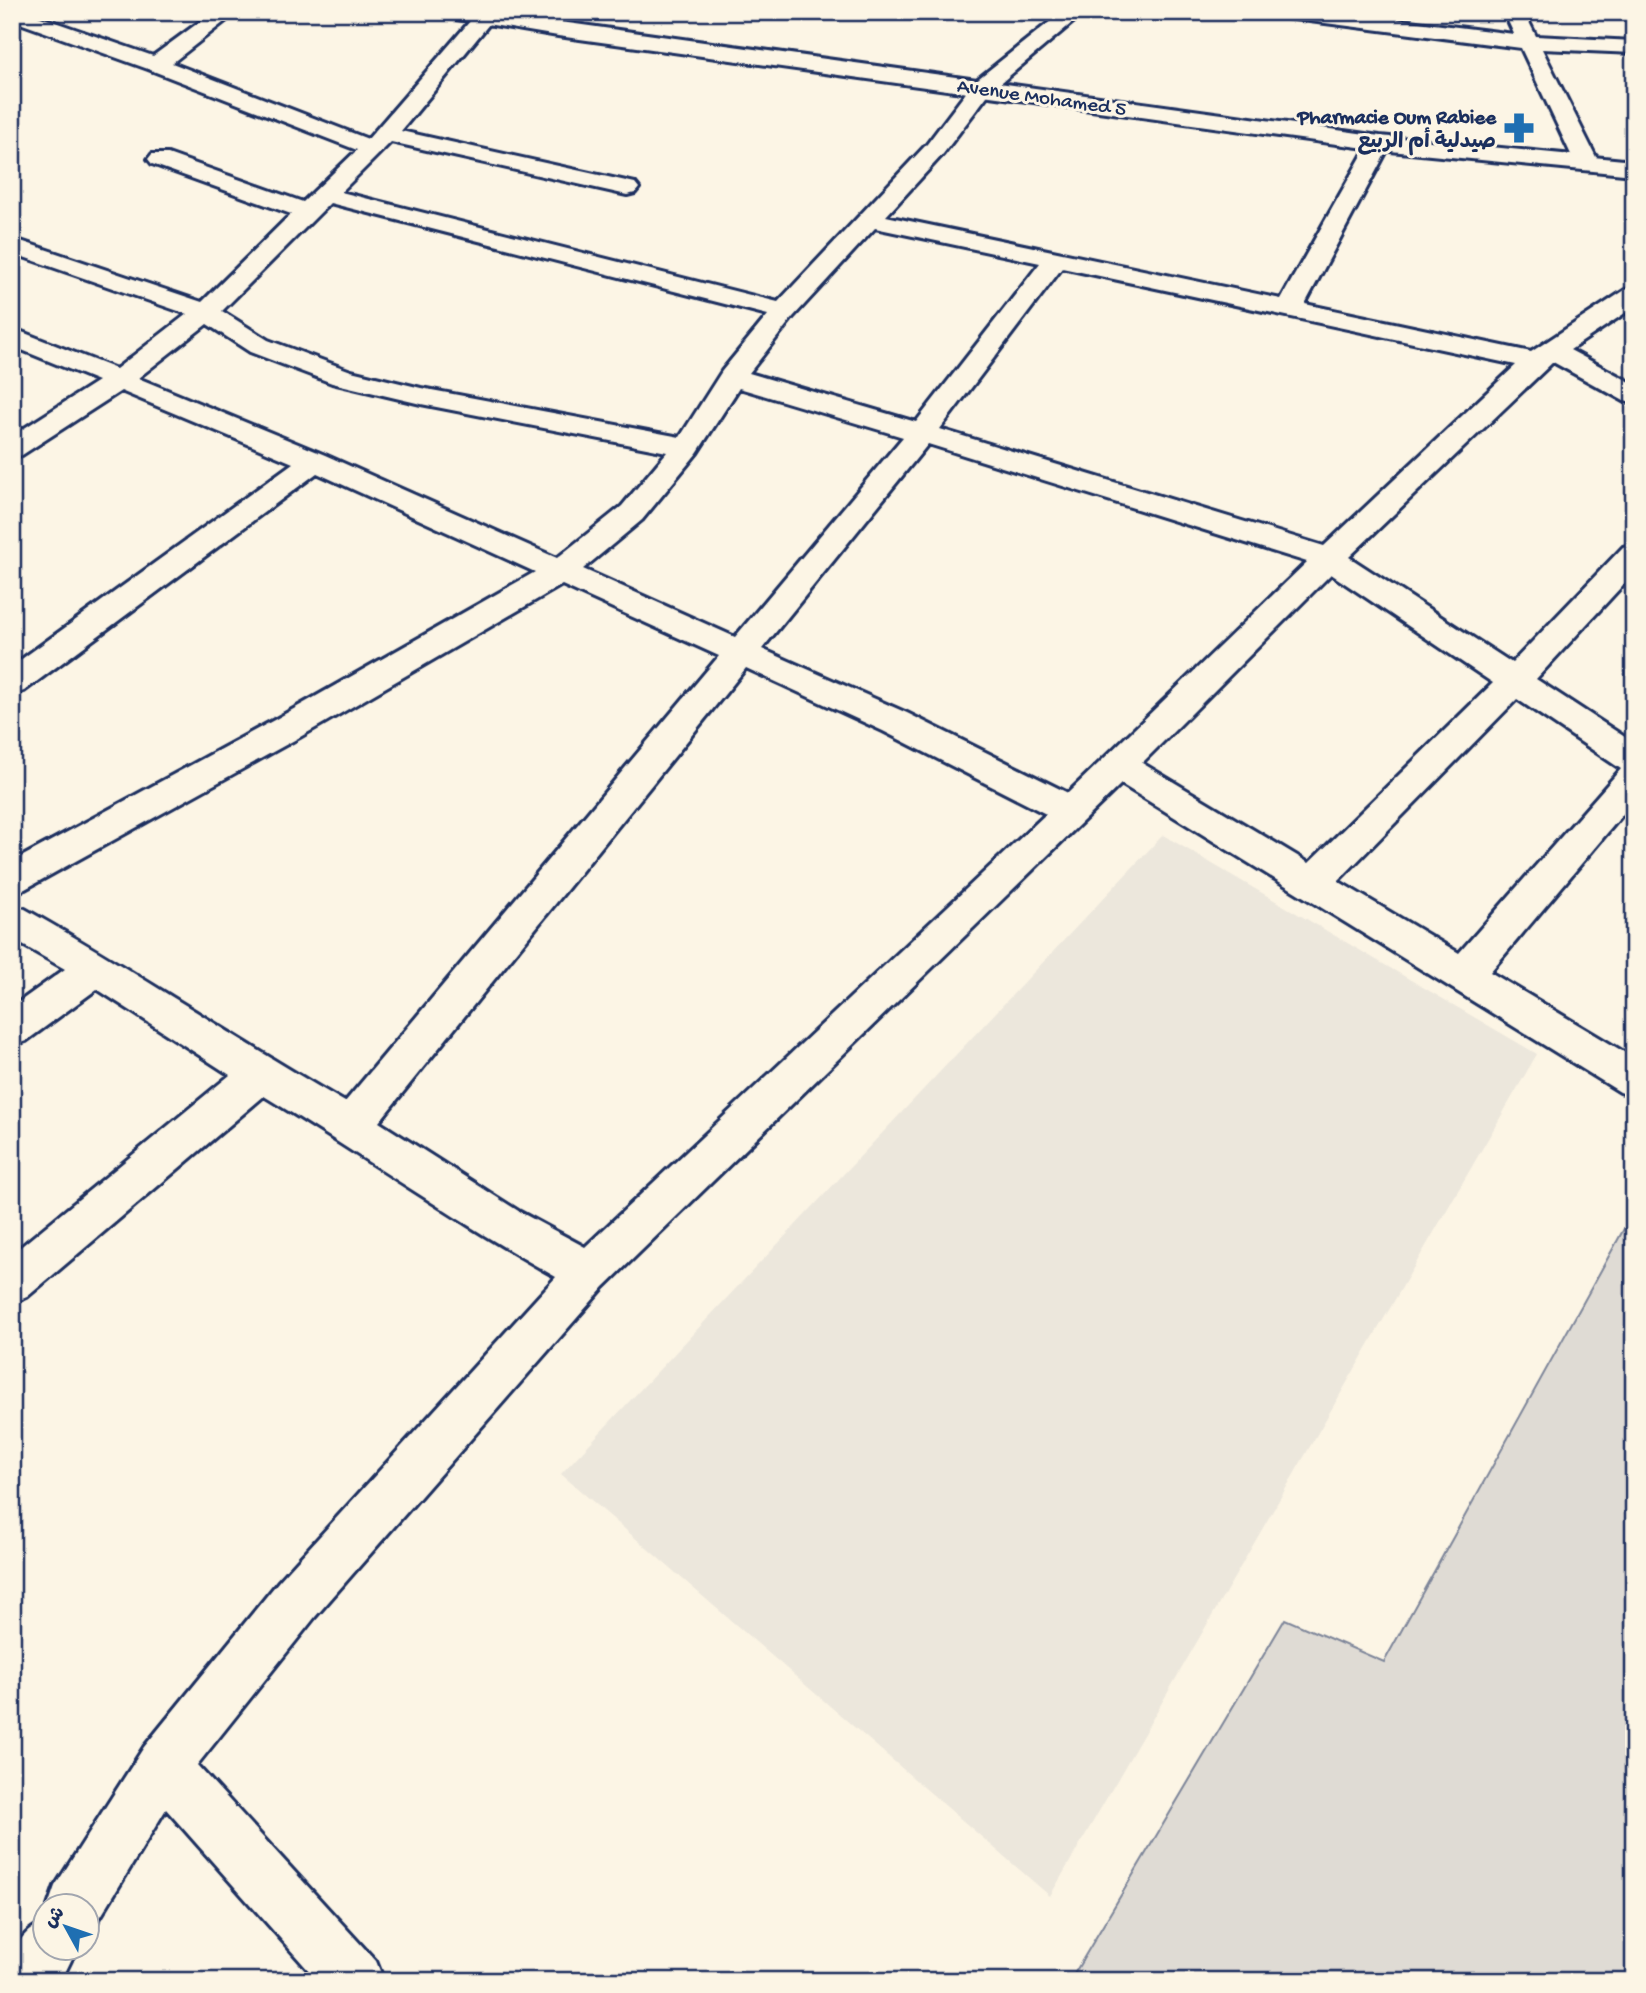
<svg xmlns="http://www.w3.org/2000/svg" width="1646" height="1993" viewBox="0 0 1646 1993" font-family="'Gochi Hand','Playpen Sans Arabic',sans-serif">
<style>
.built{fill:#ece7dc}
.green{fill:#dfdbd4;stroke:#7d8599;stroke-width:2}
.lines{fill:none;stroke-linecap:round;stroke-linejoin:round}
.street-casing{stroke:#1b2f5e;stroke-width:6}
.primary-casing{stroke:#1b2f5e;stroke-width:6}
.street{fill:#fcf5e5;fill-rule:evenodd}
.primary{fill:#fcf5e5;fill-rule:evenodd}
.labels{text-anchor:middle;stroke-width:6;stroke-linejoin:round;paint-order:stroke}
.far-street-label{font-size:21px;fill:#1b2f5e;stroke:#fcf5e5}
.far-poi-label{font-size:21px;font-weight:bold;fill:#1b2f5e;stroke:#fcf5e5;text-anchor:end}
</style>
<rect width="100%" height="100%" fill="#fcf5e5"/>
<filter id="ink" filterUnits="userSpaceOnUse"><feTurbulence type="fractalNoise" baseFrequency=".0143" numOctaves="2"/><feDisplacementMap in="SourceGraphic" scale="14" xChannelSelector="R" yChannelSelector="G"/><feConvolveMatrix kernelMatrix="1 2 1 2 8 2 1 2 1" color-interpolation-filters="sRGB"/></filter>
<g filter="url(#ink)">
<path class="built" d="M1163,835L1537,1054L1050,1896L561,1474Z"/>
<path class="green" d="M1634,1225V1981H1070L1285,1619L1384,1662L1625,1227Z"/>
<g class="lines">
<g class="street-casing">
<g id="street">
<path d="M26,12L153,56L213,12H237L172,63L368,139L478,12H499L401,131L635,183L639,188L635,193L627,195L391,142L341,192L778,302L927,144L974,82L1062,12H1085L990,92L943,154L886,216L1281,299L1369,143L1372,138H1388L1391,143L1305,304L1531,352L1625,290L1634,287V307L1570,350L1634,384V403L1624,401L1553,362L1349,557L1512,663L1623,547L1634,544V573L1536,679L1634,743V801L1490,972L1634,1058V1097L1620,1092L1121,784L604,1287L315,1617L197,1765L376,1961L384,1981H318L166,1809L95,1926L88,1928V1906H48L55,1886L144,1747L279,1581L556,1277C455,1221 362,1155 264,1096L27,1297L12,1303V1254L230,1075L97,989L26,1041L12,1046V1007L65,969L12,939V905L25,909C134,970 237,1040 345,1102L719,656L562,585L300,737L25,889L12,894V862L276,719L535,572L317,473L24,691L12,695V666L293,463L121,391L22,455L12,458V436L98,381L12,346V328L116,369L187,314L12,253V238L202,302L291,214L152,164L148,159L152,154H168L303,202L357,150L148,69L17,22L14,18L17,14ZM330,203L768,315L722,371L680,437L421,388L351,371L268,340L222,311ZM875,228L1040,263L916,422L749,373L793,317ZM1062,268L1516,365L1324,546L940,429ZM207,324L250,352L332,383L421,404L667,452L622,506L557,558L325,455L138,378ZM739,388L903,437L735,637L583,569L642,520L697,453ZM928,444L1307,562L1068,793L907,713L762,649ZM1331,574L1493,683L1309,863L1142,763ZM746,668L883,731L1046,814L585,1247L520,1212L379,1122ZM1517,699L1621,769L1459,953L1338,881Z"/>
<path d="M1276,12H1337L1514,34L1504,12H1524L1536,36L1634,41V53L1542,49L1599,163L1595,168H1579L1575,163L1521,48L1286,18L1279,16Z"/>
<path d="M46,1921V1948H77L61,1981H12C12,1952 17,1933 46,1921Z"/>
</g>
</g>
<g class="primary-casing">
<path id="primary" d="M441,12H489L1380,136L1634,161V175L1380,150L558,36L451,18L444,16Z"/>
</g>
<use href="#street" class="street"/>
<use href="#primary" class="primary"/>
</g>
</g>
<defs>
<g id="pharmacy-bare" transform="scale(2.415)"><path d="M-2-6h4v4h4v4h-4v4h-4v-4h-4v-4h4Z" fill="#1f6fb2" stroke="#fcf5e5" stroke-width="2.5" paint-order="stroke"/></g>
</defs>
<g fill-rule="evenodd">
<use href="#pharmacy-bare" x="1519" y="128"/>
</g>
<g class="labels">
<g class="far-street-label">
<text transform="translate(1042 96) rotate(8)" y="7">Avenue Mohamed 5</text>
</g>
<g class="far-poi-label">
<text x="1496" y="123">Pharmacie Oum Rabiee<tspan x="1496" dy="24">صيدلية أم الربيع</tspan></text>
</g>
</g>
<rect width="1646" height="1993" fill="none" stroke="#fcf5e5" stroke-width="42"/>
<rect x="21" y="21" width="1604" height="1951" fill="none" stroke="#1b2f5e" stroke-width="2.5" filter="url(#ink)"/>
<g transform="translate(66 1927) rotate(310)"><circle r="33" fill="#fcf5e5" stroke="#a2a6af" stroke-width="2"/>
<path d="M0-5L12 26L0 18L-12 26Z" fill="#1f6fb2"/>
<text y="-10" font-size="19" font-weight="bold" text-anchor="middle" fill="#1b2f5e">ش</text>
</g>
</svg>
